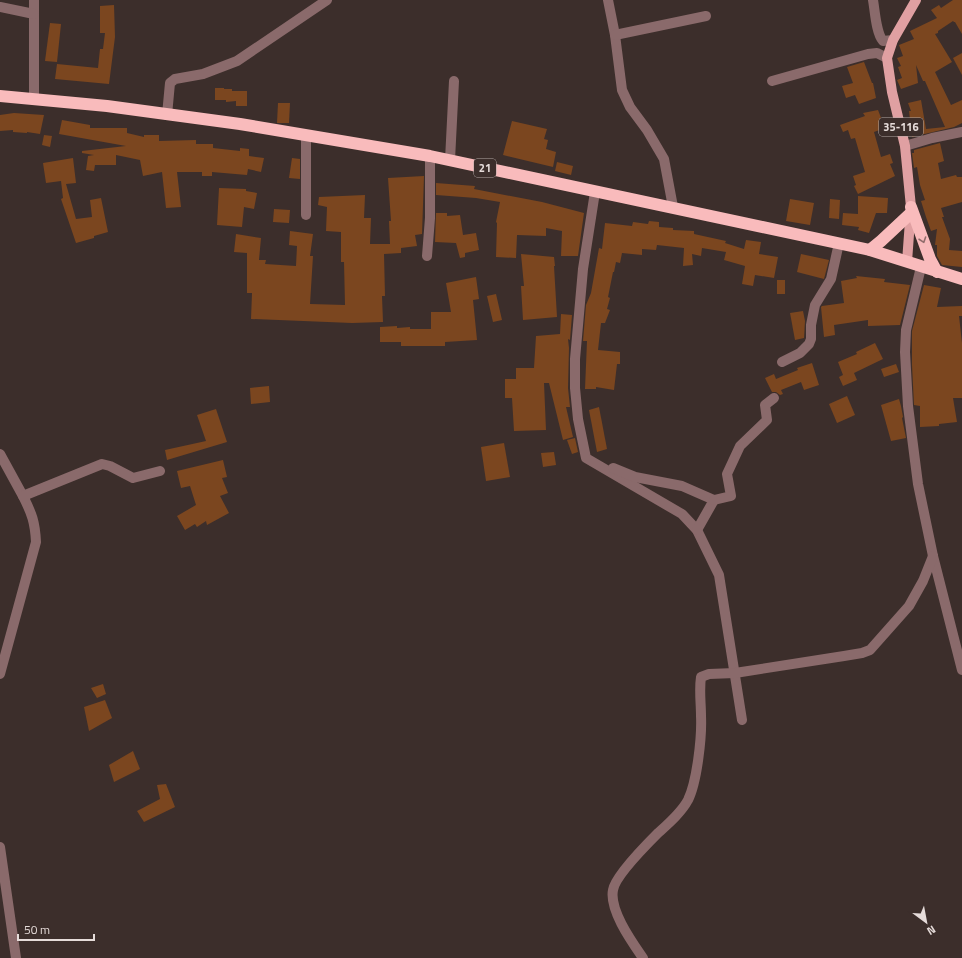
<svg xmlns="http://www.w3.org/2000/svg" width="962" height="958" viewBox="0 0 962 958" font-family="'Titillium Web',sans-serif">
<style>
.building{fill:#7b461f}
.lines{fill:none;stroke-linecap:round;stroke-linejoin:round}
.minor{stroke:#8a6a6b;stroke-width:10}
.major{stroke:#e0a0a2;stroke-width:10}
.highway{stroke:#f9bbbc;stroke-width:12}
.oneway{stroke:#916d6c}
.labels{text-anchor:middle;stroke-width:4;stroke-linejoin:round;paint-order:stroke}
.shield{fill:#3c2e2b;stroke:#b3a8a6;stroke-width:1}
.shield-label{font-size:11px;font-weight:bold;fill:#e6dcda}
</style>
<rect width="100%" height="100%" fill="#3c2e2b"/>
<g class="building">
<path d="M953,0H962V34L955,22H954L953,21L938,31V33L935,34L952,62L935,72L951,105L962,100V123L954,127L912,137L909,111H911L908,103L921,100L926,129L945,127L925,81H923L916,65L918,83L901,89L897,80L902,78L898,67L901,66L897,58L903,56L899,45L914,39L910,31L937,18L931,10L939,5L941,8Z"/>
<path d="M114,5L115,37L109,84L55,79L57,64L98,68L100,49H103L105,33H100V6Z"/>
<path d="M50,23L61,24L57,62L45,61Z"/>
<path d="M962,53V75L953,58Z"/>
<path d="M864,62L872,83H873L876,98L859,104L855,95L846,98L842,86L853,83L847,67Z"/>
<path d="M215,88H224V89H232V91H247V106H236V101L226,102V100H215Z"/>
<path d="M278,103H290L289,123H277Z"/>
<path d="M878,110L885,128L874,132L881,157L890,154L893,163L890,164L895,176L858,194L854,186L856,185L853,176L865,172L855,138L851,139L848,130L843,132L840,125L865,116L863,113Z"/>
<path d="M14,113L44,115L40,134L27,132V133L13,132V130L0,131V115Z"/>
<path d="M62,120L90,125V128H127V133L144,137V135H159V141L196,140V144H213V148L240,151V148L249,149V156L264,158L261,172L248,169L247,175L212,172V176H202V172H177L181,207L166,208L162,172L143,176L140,160L116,155V165H95L94,171L86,170L88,156L94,155L82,153V151L126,146L59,134Z"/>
<path d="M512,121L547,129L544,139L548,140L546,149L556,152L553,167L503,155Z"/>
<path d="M44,135L52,136L50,147L42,145Z"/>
<path d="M940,143L944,161L938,163L941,179L956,175L957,177H962V202L941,208L944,217H942L950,239L949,250L962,251V267L942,265L937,256V245H935L937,229L931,231L926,217L921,201L925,200L920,185L917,167L914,168L912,153H914V150Z"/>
<path d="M73,158L76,183L66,184L76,219L92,217L90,200L101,198L108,232L94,236V238L76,243L61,199L63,198L61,181L46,183L43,163Z"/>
<path d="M292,158L300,159V179L289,178Z"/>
<path d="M557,162L573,166L571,175L555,171Z"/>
<path d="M424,176L422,234L415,235L417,246L401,248V253L384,254L385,296H382L383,322L352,323L251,319L252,293H247V253L234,252L236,234L261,238L259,260H266L265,264L296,266L297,246L289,245L290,231L313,234L310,256H313L310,304L345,305L344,262H341V232L326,231L327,207L318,205L319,197L365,195L364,218H371L370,244H390L389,221H391L388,178Z"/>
<path d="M436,183L475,186L474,189L542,202L584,213L578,256H561L562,231L546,228V236L517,235L516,258L496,257L497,223L496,222L500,202L476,198L436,195Z"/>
<path d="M219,188L246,189V191L257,193L254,209L244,207L242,227L217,225Z"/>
<path d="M858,196L888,198L887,213H876L869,233L858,230L859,227L842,225L843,213L858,214Z"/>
<path d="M790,199L814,203L810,225L786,221Z"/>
<path d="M830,199L840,200L839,219L829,218Z"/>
<path d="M274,209L290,210L289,223L273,222Z"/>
<path d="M436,213H447V216L460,215L463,235L476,233L479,250L465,253V257L460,258L456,243L435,242Z"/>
<path d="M649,221L659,222V227L673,228V230L694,231V234L726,241L725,243L744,249L746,240L761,242L759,254L778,257L774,278L755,275L753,286L742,284L745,266L724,260L726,252L702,248L701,256L692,254L693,265L683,266L684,248L657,245L656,250L642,249V255L622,253L620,263L616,262L614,272H613L608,297L610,298L607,309L610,310L605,323H601L598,350L620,352V364H617L614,390L596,387V389H585L587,341H583L586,305L591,293L599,248L602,249L605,223L632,226L633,222L648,224Z"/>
<path d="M521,254L554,257L555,266H554L557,317L523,320L521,286H524Z"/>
<path d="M801,254L829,260L824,279L797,272Z"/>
<path d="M856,276L885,279L884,282L910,285L900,325L868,326V320L834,325L835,335L824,337L821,307L822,306L844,303L841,281L857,278Z"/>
<path d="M476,277L479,299L473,300L477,340L445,342V346H401V342H380V327L397,326V328L410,327V329H431V312H451L446,283Z"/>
<rect x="777" y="280" width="8" height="14"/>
<path d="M924,285L941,288L937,307L962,306V316H959L962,343V398H953L957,422L939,424V426L920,427V406L914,405L912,365V331Z"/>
<path d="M496,294L502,320L493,322L487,296Z"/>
<path d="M803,311L805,321L804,338L795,340L790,313Z"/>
<path d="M561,314L572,315L570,340L568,339L569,348L568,388L570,407H566L573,437L563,440L549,383H544L546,430L514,431L512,398H505V379H516V368H534L536,336L560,334Z"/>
<path d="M875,343L883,359L854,373L857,380L843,386L839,377L843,375L838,362L857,354L856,352Z"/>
<path d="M812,363L819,385L804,390L801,382L781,390L783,394L780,395L776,392H772L765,378L774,374L776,379L798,370L797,368Z"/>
<path d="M896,364L899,372L884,377L881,369Z"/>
<path d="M269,386L270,402L251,404L250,388Z"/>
<path d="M847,396L855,415L837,423L829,404Z"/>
<path d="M899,399L901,406L903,417L902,418L906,438L891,441L881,405Z"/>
<path d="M599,407L607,449L597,452L589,410Z"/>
<path d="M216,409L227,442L167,460L165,450L206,441L197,415Z"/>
<path d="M575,438L578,452L572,454L567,440Z"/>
<path d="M504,443L510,477L486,481L481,447Z"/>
<path d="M554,452L556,465L543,467L541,453Z"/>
<path d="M223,460L227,477L222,478L228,493L220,496L229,513L207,525L206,521L197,527L195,524L185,530L177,516L196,505L190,486L181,488L177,471Z"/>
<path d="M103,684L106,694L97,698L91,688Z"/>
<path d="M105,700L112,718L89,731L84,707Z"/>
<path d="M133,751L140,769L114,782L109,765Z"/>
<path d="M166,784L175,807L144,822L137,811L160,799L157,785Z"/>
</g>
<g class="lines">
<g class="minor">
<path d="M34,0V100"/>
<path d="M608,0L615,35L622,90L630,107L647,130L664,159L673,207"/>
<path d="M873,0C875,11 876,33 883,41L893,40"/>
<path d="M0,7L34,14"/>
<path d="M615,35L706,16"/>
<path d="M772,81L868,54L877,53L887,58"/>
<path d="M167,115L170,83L175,79L203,74L237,61L327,0"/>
<path d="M905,146L932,138L962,132"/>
<path d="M450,160L454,81"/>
<path d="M595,192L583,269L575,359V388L578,419L586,458L682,514L697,530L719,575L742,720"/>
<path d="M306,215V135"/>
<path d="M427,256L430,218V156"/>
<path d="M921,267L906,330L905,352L908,406L918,484L933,556L962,670"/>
<path d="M782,362L800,353L809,344L811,339V325L815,305L831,279L839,243"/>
<path d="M0,454L23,496"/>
<path d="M613,468L635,477L682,486L714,500L697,530"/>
<path d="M714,500L731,496L727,474L740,446L767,420L765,405L774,398"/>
<path d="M0,674L36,542C35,522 32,514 23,496L102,464L110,466L133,478L160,471"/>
<path d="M0,847L16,958"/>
<path d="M643,958C632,942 609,910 613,890C615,876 647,844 658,833C668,824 681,813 688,800C697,782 702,737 701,716C701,703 699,690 701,677L709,674L735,673L844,656L862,653L870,650L909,606L923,581L933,556"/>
</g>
<path class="major" d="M907,262L911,207L905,146L892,92L887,58L893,40L916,0"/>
<g class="highway">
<path d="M0,96L107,106L240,124L430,156L870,250L962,279"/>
<path d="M911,207L930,259L937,272"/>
<path d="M870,250L881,241L911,213"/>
</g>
</g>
<defs><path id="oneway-chevron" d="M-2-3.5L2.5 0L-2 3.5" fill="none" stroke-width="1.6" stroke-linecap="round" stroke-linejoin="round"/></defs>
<use class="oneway" href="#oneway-chevron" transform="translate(923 240) rotate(71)"/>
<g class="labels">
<g class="shield">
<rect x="879" y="118" width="44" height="18" rx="3"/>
<rect x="474" y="159" width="22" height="18" rx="3"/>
</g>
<g class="shield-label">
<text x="901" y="131">35-116</text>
<text x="485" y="172">21</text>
</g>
</g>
<g transform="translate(926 922) rotate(148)" stroke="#3c2e2b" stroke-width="3" paint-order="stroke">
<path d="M0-3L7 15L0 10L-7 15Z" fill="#e6dcda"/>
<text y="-6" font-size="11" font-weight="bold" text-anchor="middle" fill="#e6dcda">N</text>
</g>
<path d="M18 934v6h76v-6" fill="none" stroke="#e6dcda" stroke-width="2"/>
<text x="24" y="934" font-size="12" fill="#e6dcda" stroke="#3c2e2b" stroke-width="3" paint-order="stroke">50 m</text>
</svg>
